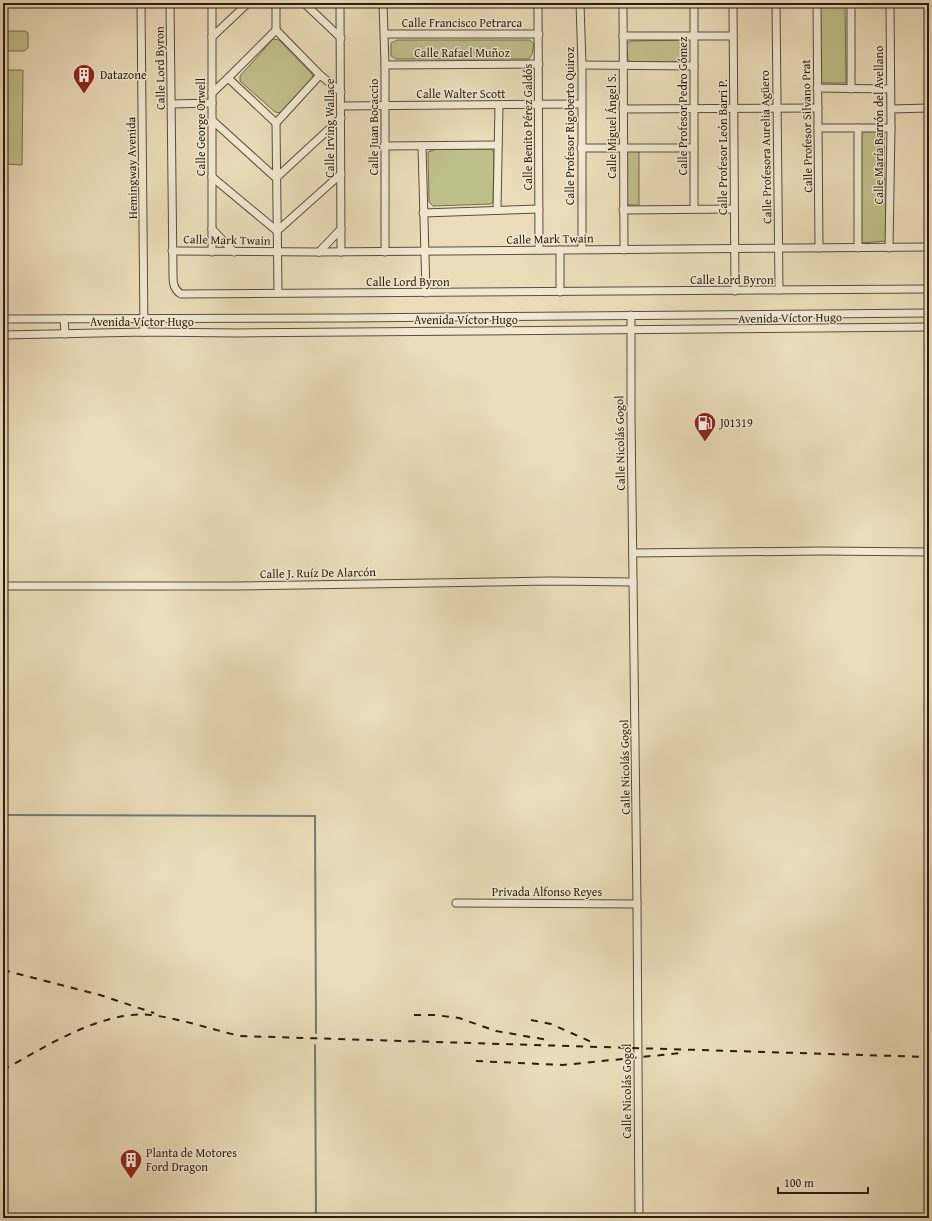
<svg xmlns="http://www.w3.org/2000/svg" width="932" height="1221" viewBox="0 0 932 1221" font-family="'Gentium Book Plus',serif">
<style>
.green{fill:#bfbf8a;stroke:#756e4e}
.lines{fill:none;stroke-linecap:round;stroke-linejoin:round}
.stream{stroke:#707a77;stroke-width:2}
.minor-casing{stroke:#5b4c3b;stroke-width:9}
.minor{stroke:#f2e9d2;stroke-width:7}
.rail{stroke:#2b1c11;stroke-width:2;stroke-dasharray:7 7;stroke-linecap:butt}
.labels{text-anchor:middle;stroke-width:3;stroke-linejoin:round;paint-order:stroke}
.street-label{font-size:12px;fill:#2b1c11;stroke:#f2e9d2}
.poi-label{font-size:12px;fill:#2b1c11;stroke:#f2e9d2;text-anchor:start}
</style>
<rect width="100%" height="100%" fill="#ebddba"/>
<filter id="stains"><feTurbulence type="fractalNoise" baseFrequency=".005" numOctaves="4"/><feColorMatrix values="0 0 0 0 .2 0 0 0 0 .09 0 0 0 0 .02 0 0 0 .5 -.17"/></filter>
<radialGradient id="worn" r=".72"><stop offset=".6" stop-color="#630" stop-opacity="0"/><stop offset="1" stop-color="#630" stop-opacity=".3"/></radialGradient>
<g class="green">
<path d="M820,3H845L846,83H820Z"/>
<path d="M3,31H25L28,33V48L24,51H3Z"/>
<path d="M273,39L279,40L313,75L312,78L281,113L275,112L240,81V76Z"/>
<path d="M397,40H530L534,44L532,54L529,59H396L391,56V43Z"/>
<path d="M686,40L687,44L686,59L682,62H630L628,59L626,44L631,41Z"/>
<path d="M3,70H23L22,165L3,164Z"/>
<path d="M859,131H884L886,241L861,243Z"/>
<path d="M436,149H492L494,153L493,202L491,204L433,206L429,202L428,152Z"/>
<path d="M624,151H639V205H625Z"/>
</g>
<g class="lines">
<g class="stream">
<path d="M3,815L315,816L316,1033"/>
<path d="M315,1045L316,1218"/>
</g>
<g class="minor-casing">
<g id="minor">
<path d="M141,3L144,332"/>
<path d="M170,3L173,274C173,282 173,289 181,294L929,289"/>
<path d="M212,3V252"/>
<path d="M304,3L341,38"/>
<path d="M340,3L341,252"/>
<path d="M383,3L385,65V252"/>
<path d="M538,3L539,250"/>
<path d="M580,3L582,65V249"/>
<path d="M623,3L624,250"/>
<path d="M694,3V209"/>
<path d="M733,3L735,291"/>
<path d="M776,3L779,290"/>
<path d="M817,3L819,248"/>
<path d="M851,3V89"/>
<path d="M276,30L320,75L341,92"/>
<path d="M385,34H539"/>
<path d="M623,36H733"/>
<path d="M212,37L248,3"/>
<path d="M385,65L539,64"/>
<path d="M582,65L694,66"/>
<path d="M228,78L276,123"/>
<path d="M817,88L890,89"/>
<path d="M212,93L228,78L276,30V3"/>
<path d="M172,104L212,103"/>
<path d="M341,106L581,104"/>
<path d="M623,109L818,108"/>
<path d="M891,109L929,108"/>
<path d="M212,120L276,178L341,118"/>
<path d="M818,128H891"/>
<path d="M384,146L498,145"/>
<path d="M422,146L426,293"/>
<path d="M581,148H694"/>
<path d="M212,177L277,231L341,174"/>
<path d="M497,210L499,105"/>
<path d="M623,210L734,209"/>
<path d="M423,213L539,209"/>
<path d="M212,229L234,252"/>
<path d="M858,248V128"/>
<path d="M889,248L891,128L890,3"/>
<path d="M560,250V292"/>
<path d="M172,251L319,252L929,247"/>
<path d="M319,252L341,229"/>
<path d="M278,293L276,123L320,75"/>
<path d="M631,315V417L637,904L639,1218"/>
<path d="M3,319L347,318L929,313"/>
<path d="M64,319L65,334"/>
<path d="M3,335L145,332L237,333L929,327"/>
<path d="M633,553L821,551L929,552"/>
<path d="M3,586H237L551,581L633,582"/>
<path d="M456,903L637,904"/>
</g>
</g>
<use href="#minor" class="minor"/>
<g class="rail">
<path d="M3,970L100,995L154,1013"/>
<path d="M414,1015H435L459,1018L496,1031L548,1040"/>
<path d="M531,1020L551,1024L596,1044"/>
<path d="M476,1061L563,1065L681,1053"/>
<path d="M3,1070C45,1047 102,1010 151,1015C182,1019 210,1029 240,1036L929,1057"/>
</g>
</g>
<defs>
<g id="building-pin" transform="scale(1.15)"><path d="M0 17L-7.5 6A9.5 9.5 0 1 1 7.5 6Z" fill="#8f2418" stroke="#f2e9d2"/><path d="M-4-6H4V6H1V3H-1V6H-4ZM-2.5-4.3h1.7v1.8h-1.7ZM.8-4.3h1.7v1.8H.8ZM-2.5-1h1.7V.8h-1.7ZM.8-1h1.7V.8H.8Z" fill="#fff"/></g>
<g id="fuel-pin" transform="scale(1.15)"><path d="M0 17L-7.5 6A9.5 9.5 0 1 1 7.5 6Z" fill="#8f2418" stroke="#f2e9d2"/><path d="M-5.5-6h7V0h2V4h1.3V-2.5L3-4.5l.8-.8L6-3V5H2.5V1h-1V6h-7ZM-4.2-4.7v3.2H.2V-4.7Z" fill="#fff"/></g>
</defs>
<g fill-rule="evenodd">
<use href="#building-pin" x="84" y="75"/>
<use href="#fuel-pin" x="705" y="423"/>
<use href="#building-pin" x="131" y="1160"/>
</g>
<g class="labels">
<g class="street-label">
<text x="462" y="27">Calle Francisco Petrarca</text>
<text x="462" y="57">Calle Rafael Muñoz</text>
<text transform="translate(160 68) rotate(-91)" y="4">Calle Lord Byron</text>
<text x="461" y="98">Calle Walter Scott</text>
<text transform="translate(683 106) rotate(-90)" y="4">Calle Profesor Pedro Gómez</text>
<text transform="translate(879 125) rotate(-90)" y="4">Calle María Barrón del Avellano</text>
<text transform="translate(570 126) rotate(-90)" y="4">Calle Profesor Rigoberto Quiroz</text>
<text transform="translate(612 126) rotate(-90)" y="4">Calle Miguel Ángel S.</text>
<text transform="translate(807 126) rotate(-91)" y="4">Calle Profesor Silvano Prat</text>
<text transform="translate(201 127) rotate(-90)" y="4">Calle George Orwell</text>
<text transform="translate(374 127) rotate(-90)" y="4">Calle Juan Bocaccio</text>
<text transform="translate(528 127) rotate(-90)" y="4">Calle Benito Pérez Galdós</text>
<text transform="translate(330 128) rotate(-90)" y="4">Calle Irving Wallace</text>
<text transform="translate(723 147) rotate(-90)" y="4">Calle Profesor León Barri P.</text>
<text transform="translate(766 147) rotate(-91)" y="4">Calle Profesora Aurelia Agüero</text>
<text transform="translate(132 168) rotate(-91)" y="4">Hemingway Avenida</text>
<text transform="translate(550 239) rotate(-1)" y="4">Calle Mark Twain</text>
<text transform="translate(227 240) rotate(1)" y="4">Calle Mark Twain</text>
<text x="732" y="284">Calle Lord Byron</text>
<text x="408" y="286">Calle Lord Byron</text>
<text transform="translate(790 318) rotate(-1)" y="4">Avenida Víctor Hugo</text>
<text x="466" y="324">Avenida Víctor Hugo</text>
<text x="142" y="326">Avenida Víctor Hugo</text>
<text transform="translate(620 443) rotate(-91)" y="4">Calle Nicolás Gogol</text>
<text transform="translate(318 573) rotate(-1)" y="4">Calle J. Ruíz De Alarcón</text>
<text transform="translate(625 767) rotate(-91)" y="4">Calle Nicolás Gogol</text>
<text x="547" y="896">Privada Alfonso Reyes</text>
<text transform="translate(627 1091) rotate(-90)" y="4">Calle Nicolás Gogol</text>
</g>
<g class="poi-label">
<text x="100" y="79">Datazone</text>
<text x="720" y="427">J01319</text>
<text x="146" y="1157">Planta de Motores<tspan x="146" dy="14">Ford Dragon</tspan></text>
</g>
</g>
<rect width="932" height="1221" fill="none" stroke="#ebddba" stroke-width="16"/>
<rect x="4" y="4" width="924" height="1213" fill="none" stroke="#2b1c11" stroke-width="2"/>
<rect x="8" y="8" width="916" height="1205" fill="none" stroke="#2b1c11"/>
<path d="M778 1187v6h90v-6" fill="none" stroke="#2b1c11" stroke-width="2"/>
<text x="784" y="1187" font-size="12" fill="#2b1c11" stroke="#f2e9d2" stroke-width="3" paint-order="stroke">100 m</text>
<rect width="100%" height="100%" filter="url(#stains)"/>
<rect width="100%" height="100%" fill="url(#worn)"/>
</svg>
